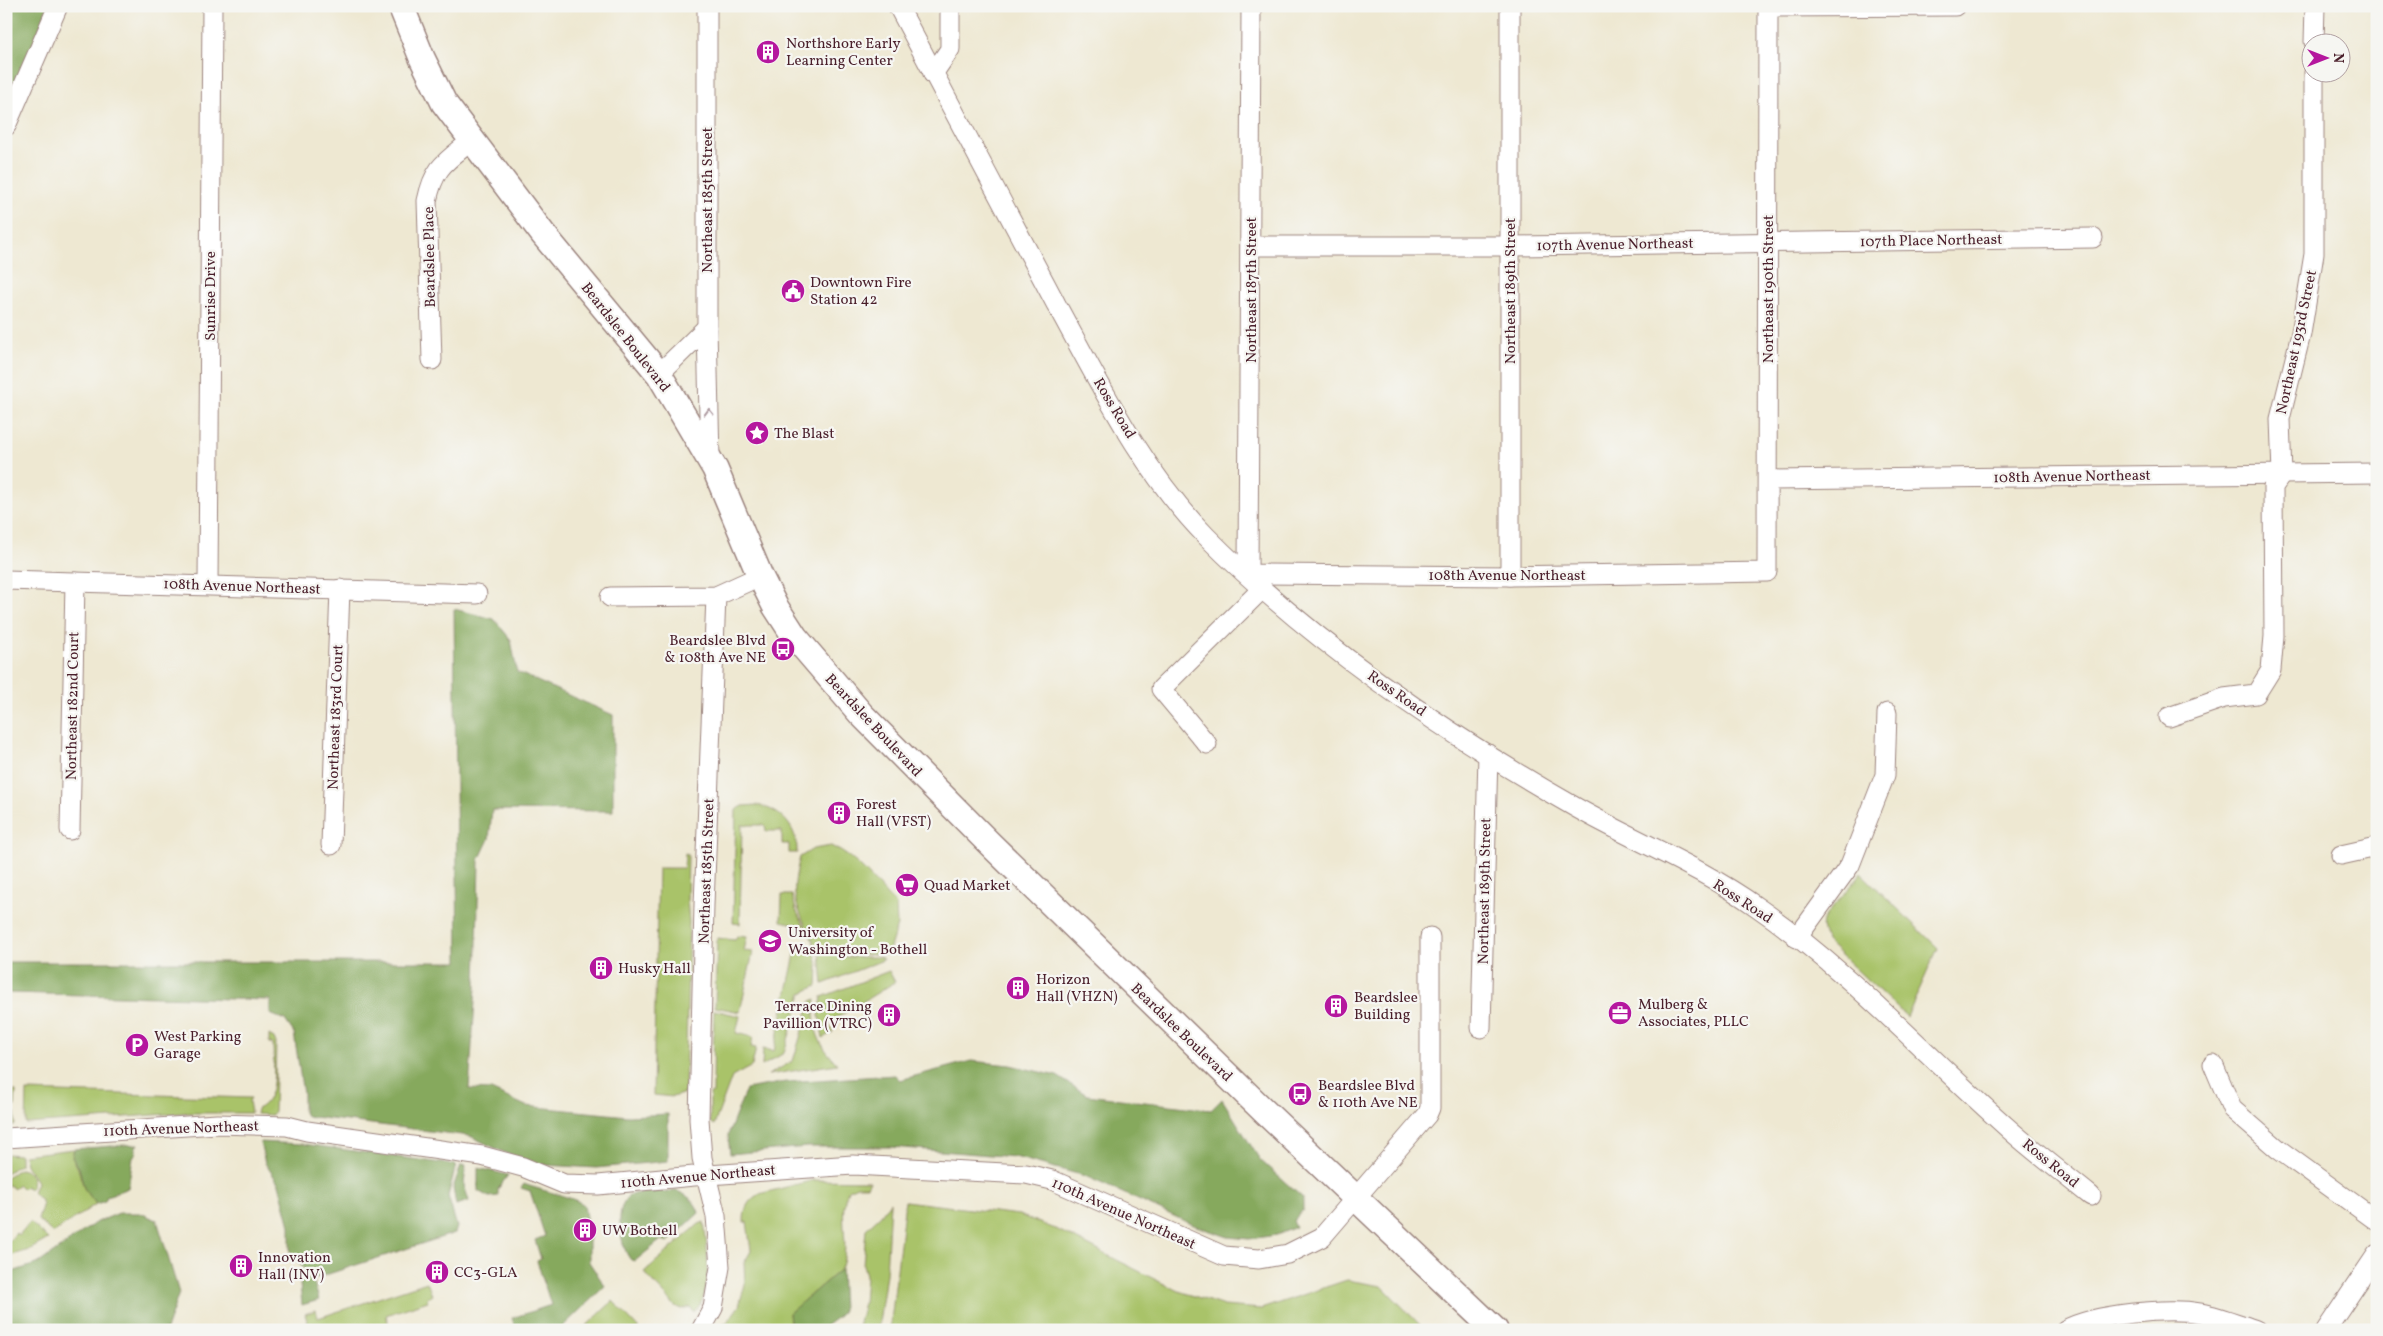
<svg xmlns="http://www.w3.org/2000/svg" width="2383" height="1336" viewBox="0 0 2383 1336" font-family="Vollkorn,serif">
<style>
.green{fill:#a9c369;stroke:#7a714a}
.forest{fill:#86a95d;stroke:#686444}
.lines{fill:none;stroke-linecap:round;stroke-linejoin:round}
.minor-casing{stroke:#9c847e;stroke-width:21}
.major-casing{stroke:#9c847e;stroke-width:28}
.minor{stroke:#fff;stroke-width:19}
.major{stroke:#fff;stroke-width:25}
.oneway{stroke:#ae9aa0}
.labels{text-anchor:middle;stroke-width:4.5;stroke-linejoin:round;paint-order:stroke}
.poi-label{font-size:15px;fill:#4a1f2b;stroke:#f6f6f2;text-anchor:start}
.street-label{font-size:15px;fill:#4a1f2b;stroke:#f6f6f2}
</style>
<rect width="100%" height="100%" fill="#f6f6f2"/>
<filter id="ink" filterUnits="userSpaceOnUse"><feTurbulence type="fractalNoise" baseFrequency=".02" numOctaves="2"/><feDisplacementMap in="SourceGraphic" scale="10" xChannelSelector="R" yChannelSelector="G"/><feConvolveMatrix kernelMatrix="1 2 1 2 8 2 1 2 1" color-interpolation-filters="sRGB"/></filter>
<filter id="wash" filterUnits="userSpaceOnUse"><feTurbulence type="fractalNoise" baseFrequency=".0096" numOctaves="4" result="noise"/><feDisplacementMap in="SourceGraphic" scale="20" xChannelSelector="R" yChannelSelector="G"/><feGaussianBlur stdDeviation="1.12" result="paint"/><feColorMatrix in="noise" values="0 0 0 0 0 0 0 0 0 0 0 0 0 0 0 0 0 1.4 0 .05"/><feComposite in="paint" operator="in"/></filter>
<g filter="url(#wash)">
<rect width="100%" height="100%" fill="#eee8d2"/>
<g class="green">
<path d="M757,805C782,810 798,828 797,853H789V844H782V831H766L765,825H742L740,924L733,923L736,810L743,806Z"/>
<path d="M831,846C858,858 876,884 896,905L897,925L888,954C862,956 840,952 815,946C798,906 788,902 800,857L813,849Z"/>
<path d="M685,853L688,854L687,900L689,922L685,1093L673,1097L653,1095L658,868H684Z"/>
<path d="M1861,873L1938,948L1907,1017L1826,941C1824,934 1821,928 1823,921C1826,911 1853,886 1861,873Z"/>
<path d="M782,895H792L796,910L806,929H800V925L781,921Z"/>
<path d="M737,936L747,937L744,951L753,952L740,1012L715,1007L717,938L735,940Z"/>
<path d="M797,945L814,948L818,966L817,986L802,993L784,1053L762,1066L763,1049L774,1051Z"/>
<path d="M822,950L846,957H881L883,960L823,984L820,953Z"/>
<path d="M889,971L895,982L828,1023L833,1032L823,1038L819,1015L822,997Z"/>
<path d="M816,999C812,1019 815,1036 827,1052C830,1056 834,1060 837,1064L768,1075L793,1061L811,1001Z"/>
<path d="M714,1010L740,1016L736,1033L753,1037L751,1047L756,1048L752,1066L732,1077L714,1125L710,1122V1094L713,1093Z"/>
<path d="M269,1035L274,1038L276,1043L274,1111L272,1115L256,1114L257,1109C279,1100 273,1063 273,1044L269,1043Z"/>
<path d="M12,1091H16L15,1106H13V1112L15,1113V1125L6,1126V1097H12Z"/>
<path d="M27,1091L251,1098L249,1101L251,1113H182L26,1124Z"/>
<path d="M74,1149L72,1157L78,1168L84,1188L96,1204L53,1233L38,1220L43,1203L33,1192L37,1182L26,1165L24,1155Z"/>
<path d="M6,1154L20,1155V1165L6,1173Z"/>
<path d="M20,1169C29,1170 34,1177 32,1186L29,1189L26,1186L23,1189L18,1184L14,1189L9,1185L6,1187V1177Z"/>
<path d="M814,1180L870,1181L867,1186H857L848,1190C837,1217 851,1243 841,1269L789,1313L791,1330H717L728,1321L739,1306L745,1284L744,1263L751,1251L747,1222H744C744,1209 747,1201 759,1194Z"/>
<path d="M905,1201L1019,1215L1058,1230L1176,1290L1224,1306L1261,1309L1347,1280L1382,1286L1425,1330H890Z"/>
<path d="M890,1202L886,1274L878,1330H857L864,1303L866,1275L863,1265L866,1229L881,1215Z"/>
<path d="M30,1222L48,1239L29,1250L6,1257V1245L16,1233L19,1235Z"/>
<path d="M704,1222C707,1244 714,1298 693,1312L691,1307L681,1309L675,1306L644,1272L699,1224Z"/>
<path d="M427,1282L432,1295L427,1297L428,1301L386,1315L390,1330H310L305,1314L316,1310L318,1318Z"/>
<path d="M613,1301L640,1330H582Z"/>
</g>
<g class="forest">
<path d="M6,6H48L6,115Z"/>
<path d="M454,609L494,619L511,640L517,672L613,715V811L492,810L489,839L479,860L476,987L469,1089L491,1090L526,1106L628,1116L668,1114V1161L596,1168L528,1164L470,1136L306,1116L303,1110V1094L294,1033L285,1020L270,1014V1000L6,993V962H458Z"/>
<path d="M971,1061L1010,1065L1057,1076L1087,1095L1211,1110L1222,1099L1260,1160L1303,1198V1210L1293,1221L1296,1227L1277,1235L1249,1239L1228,1237L1196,1226L1085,1176L1015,1157L891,1147H807L730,1154L728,1135L746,1089L786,1082L895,1075L900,1080Z"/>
<path d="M260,1142L303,1144L456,1165L448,1196L457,1227L455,1233L313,1279L319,1300L302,1305L300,1284L304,1269L290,1252V1226L279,1184L265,1163Z"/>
<path d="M138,1144L135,1148L136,1153L133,1157L128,1188L107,1196L105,1201L96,1204L84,1188L79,1168L72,1157L74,1149Z"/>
<path d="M461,1165L466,1166L464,1185L469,1201L456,1205L453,1188Z"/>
<path d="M478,1168L508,1175L498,1189V1196L489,1197L478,1191Z"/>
<path d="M524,1184C538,1190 575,1197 584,1205L587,1223L582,1224L584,1237H589V1262L605,1286L559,1330H516L512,1318L551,1305L537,1261L541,1259L535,1240L545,1236L530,1191L521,1188Z"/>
<path d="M676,1191C687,1194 696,1202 699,1213L668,1242L661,1240L635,1261L631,1260C620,1248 612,1201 633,1194C646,1191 663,1192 676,1191Z"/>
<path d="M119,1213H140L157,1220L179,1293L166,1330H6V1274L39,1263L95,1223Z"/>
<path d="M841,1269L843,1310L839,1316L820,1330H791L789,1313Z"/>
</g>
</g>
<g filter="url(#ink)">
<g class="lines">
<g class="minor-casing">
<g id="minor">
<path d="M707,6V327L710,460"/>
<path d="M898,6C950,106 1003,205 1056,304C1100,384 1142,471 1206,536C1313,644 1443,732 1575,807C1635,841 1701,867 1757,907C1850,971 1926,1056 2010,1130C2036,1153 2064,1174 2091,1196"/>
<path d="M1251,6L1248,574L1510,576L1767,572L1768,6"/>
<path d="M1510,6V576"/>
<path d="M1768,7L1955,6"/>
<path d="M2314,42L2315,6"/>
<path d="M933,74L950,49V6"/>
<path d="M6,126L58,6"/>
<path d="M1251,246H1510L2093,238"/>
<path d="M432,360L427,201C434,167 445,162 471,141"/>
<path d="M659,374L707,327"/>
<path d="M1768,480L2377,473"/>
<path d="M6,580L477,594"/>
<path d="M208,585L212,6"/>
<path d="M610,597L716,596L760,576"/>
<path d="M2169,717L2224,698L2256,694L2271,670L2274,636L2273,487L2282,474L2280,419L2301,334L2314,254V72"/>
<path d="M1207,744L1161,689L1262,589"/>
<path d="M70,830L75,582"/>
<path d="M331,845L340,589"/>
<path d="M2341,855L2377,847"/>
<path d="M1797,938L1850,865L1885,775L1887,713"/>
<path d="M1481,1028L1488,754"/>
<path d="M2213,1064L2232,1109L2278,1149L2377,1221"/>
<path d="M6,1138L217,1124L287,1126L307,1131L482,1156L523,1167L564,1184L598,1185L694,1176L853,1165L1026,1174L1052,1180L1224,1256L1259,1259L1288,1254L1322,1237L1427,1115L1430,1108V937"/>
<path d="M701,1330L713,1308L720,1267L716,1216L702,1158L699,1119L704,905L716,596"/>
<path d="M2065,1330C2094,1314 2168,1307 2201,1313C2219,1316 2238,1324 2256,1330"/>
<path d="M2326,1330L2377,1254"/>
</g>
</g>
<g class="major-casing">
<path id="major" d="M401,6L422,58L444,103L543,234L659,374L715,469L760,576L775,606L795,637L861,714L988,842L1264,1111L1495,1330"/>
</g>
<use href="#minor" class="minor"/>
<use href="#major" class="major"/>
</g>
<defs><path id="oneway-chevron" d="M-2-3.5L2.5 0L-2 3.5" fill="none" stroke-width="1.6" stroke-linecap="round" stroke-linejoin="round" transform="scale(1.25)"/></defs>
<use class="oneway" href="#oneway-chevron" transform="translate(709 412) rotate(-91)"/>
</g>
<defs>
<g id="building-disc" transform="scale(1.25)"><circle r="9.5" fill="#b5179e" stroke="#f6f6f2"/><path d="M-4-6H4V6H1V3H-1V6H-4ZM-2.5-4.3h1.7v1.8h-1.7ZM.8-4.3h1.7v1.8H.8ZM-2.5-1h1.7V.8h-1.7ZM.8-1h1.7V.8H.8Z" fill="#fff"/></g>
<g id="civic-disc" transform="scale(1.25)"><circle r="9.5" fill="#b5179e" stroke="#f6f6f2"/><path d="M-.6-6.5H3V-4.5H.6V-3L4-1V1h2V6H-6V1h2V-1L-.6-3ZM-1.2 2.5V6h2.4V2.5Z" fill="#fff"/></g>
<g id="sight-disc" transform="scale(1.25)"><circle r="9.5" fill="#b5179e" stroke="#f6f6f2"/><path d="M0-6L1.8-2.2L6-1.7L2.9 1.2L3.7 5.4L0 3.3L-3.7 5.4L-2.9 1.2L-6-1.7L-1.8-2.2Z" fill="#fff"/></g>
<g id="bus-disc" transform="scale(1.25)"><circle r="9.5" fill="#b5179e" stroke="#f6f6f2"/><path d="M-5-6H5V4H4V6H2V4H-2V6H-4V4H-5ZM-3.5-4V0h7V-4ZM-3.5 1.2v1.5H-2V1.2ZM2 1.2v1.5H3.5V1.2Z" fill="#fff"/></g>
<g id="supermarket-disc" transform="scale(1.25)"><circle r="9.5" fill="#b5179e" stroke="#f6f6f2"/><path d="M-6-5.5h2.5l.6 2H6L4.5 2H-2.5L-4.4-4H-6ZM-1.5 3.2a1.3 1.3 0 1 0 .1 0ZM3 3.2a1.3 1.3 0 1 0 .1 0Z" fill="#fff"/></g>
<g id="university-disc" transform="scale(1.25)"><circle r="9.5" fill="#b5179e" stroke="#f6f6f2"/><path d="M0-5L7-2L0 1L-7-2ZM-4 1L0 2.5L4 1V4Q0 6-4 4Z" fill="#fff"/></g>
<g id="office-disc" transform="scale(1.25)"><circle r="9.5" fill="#b5179e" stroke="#f6f6f2"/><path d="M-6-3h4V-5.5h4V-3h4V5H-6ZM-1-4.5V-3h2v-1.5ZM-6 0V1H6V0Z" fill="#fff"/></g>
<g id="parking-disc" transform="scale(1.25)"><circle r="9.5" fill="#b5179e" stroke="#f6f6f2"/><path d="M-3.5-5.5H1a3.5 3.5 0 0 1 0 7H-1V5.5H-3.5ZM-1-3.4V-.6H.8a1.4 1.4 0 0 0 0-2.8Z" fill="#fff"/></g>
</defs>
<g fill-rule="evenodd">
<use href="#building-disc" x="768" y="52"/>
<use href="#civic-disc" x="793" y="291"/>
<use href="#sight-disc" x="757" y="433"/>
<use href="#bus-disc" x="783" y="649"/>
<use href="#building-disc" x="839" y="813"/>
<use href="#supermarket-disc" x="907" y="885"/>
<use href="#university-disc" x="770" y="941"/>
<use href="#building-disc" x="601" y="968"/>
<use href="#building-disc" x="1018" y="988"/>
<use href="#building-disc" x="1336" y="1006"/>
<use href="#office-disc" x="1620" y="1013"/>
<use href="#building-disc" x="889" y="1015"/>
<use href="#parking-disc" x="137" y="1045"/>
<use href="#bus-disc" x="1300" y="1094"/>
<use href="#building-disc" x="585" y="1230"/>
<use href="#building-disc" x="241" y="1266"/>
<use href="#building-disc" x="437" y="1272"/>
</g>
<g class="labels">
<g class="poi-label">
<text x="786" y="48">Northshore Early<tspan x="786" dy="17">Learning Center</tspan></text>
<text x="810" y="287">Downtown Fire<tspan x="810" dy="17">Station 42</tspan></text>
<text x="774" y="438">The Blast</text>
<text x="766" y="645" text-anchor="end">Beardslee Blvd<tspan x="766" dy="17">&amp; 108th Ave NE</tspan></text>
<text x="856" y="809">Forest<tspan x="856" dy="17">Hall (VFST)</tspan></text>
<text x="924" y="890">Quad Market</text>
<text x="788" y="937">University of<tspan x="788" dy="17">Washington - Bothell</tspan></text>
<text x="618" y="973">Husky Hall</text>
<text x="1036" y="984">Horizon<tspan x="1036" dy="17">Hall (VHZN)</tspan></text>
<text x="1354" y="1002">Beardslee<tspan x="1354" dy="17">Building</tspan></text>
<text x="1638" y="1009">Mulberg &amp;<tspan x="1638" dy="17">Associates, PLLC</tspan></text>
<text x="872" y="1011" text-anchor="end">Terrace Dining<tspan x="872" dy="17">Pavillion (VTRC)</tspan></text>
<text x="154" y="1041">West Parking<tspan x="154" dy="17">Garage</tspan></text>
<text x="1318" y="1090">Beardslee Blvd<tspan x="1318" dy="17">&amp; 110th Ave NE</tspan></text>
<text x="602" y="1235">UW Bothell</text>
<text x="258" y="1262">Innovation<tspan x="258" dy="17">Hall (INV)</tspan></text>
<text x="454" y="1277">CC3-GLA</text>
</g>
<g class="street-label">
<text transform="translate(707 200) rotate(-90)" y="5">Northeast 185th Street</text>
<text transform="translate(1931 240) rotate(-1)" y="5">107th Place Northeast</text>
<text transform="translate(1615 244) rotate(-1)" y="5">107th Avenue Northeast</text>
<text transform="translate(429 257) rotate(-91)" y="5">Beardslee Place</text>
<text transform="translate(1768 289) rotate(-90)" y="5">Northeast 190th Street</text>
<text transform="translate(1251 290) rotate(-90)" y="5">Northeast 187th Street</text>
<text transform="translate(1510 291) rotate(-90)" y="5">Northeast 189th Street</text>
<text transform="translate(210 296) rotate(-90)" y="5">Sunrise Drive</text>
<text transform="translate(626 337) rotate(52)" y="5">Beardslee Boulevard</text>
<text transform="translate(2296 342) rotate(-78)" y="5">Northeast 193rd Street</text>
<text transform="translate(1115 408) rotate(59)" y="5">Ross Road</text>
<text transform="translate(2072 476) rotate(-1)" y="5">108th Avenue Northeast</text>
<text x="1507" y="580">108th Avenue Northeast</text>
<text transform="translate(242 586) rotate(2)" y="5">108th Avenue Northeast</text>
<text transform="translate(1397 693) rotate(35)" y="5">Ross Road</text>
<text transform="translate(72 706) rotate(-89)" y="5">Northeast 182nd Court</text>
<text transform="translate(335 717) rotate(-88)" y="5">Northeast 183rd Court</text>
<text transform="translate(874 725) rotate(47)" y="5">Beardslee Boulevard</text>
<text transform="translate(706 871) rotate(-88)" y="5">Northeast 185th Street</text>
<text transform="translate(1484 891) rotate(-89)" y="5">Northeast 189th Street</text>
<text transform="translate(1743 901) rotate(33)" y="5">Ross Road</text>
<text transform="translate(1182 1032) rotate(44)" y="5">Beardslee Boulevard</text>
<text transform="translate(181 1128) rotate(-2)" y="5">110th Avenue Northeast</text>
<text transform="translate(2051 1163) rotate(39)" y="5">Ross Road</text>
<text transform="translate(698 1176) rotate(-5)" y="5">110th Avenue Northeast</text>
<text transform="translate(1124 1213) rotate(24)" y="5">110th Avenue Northeast</text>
</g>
</g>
<rect width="2383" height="1336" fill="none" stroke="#f6f6f2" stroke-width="25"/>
<g transform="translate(2326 58) rotate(90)"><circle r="24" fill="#f6f6f2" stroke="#b1a0a2"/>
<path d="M0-4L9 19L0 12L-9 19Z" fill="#b5179e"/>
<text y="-8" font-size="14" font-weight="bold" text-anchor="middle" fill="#4a1f2b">N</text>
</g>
</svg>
